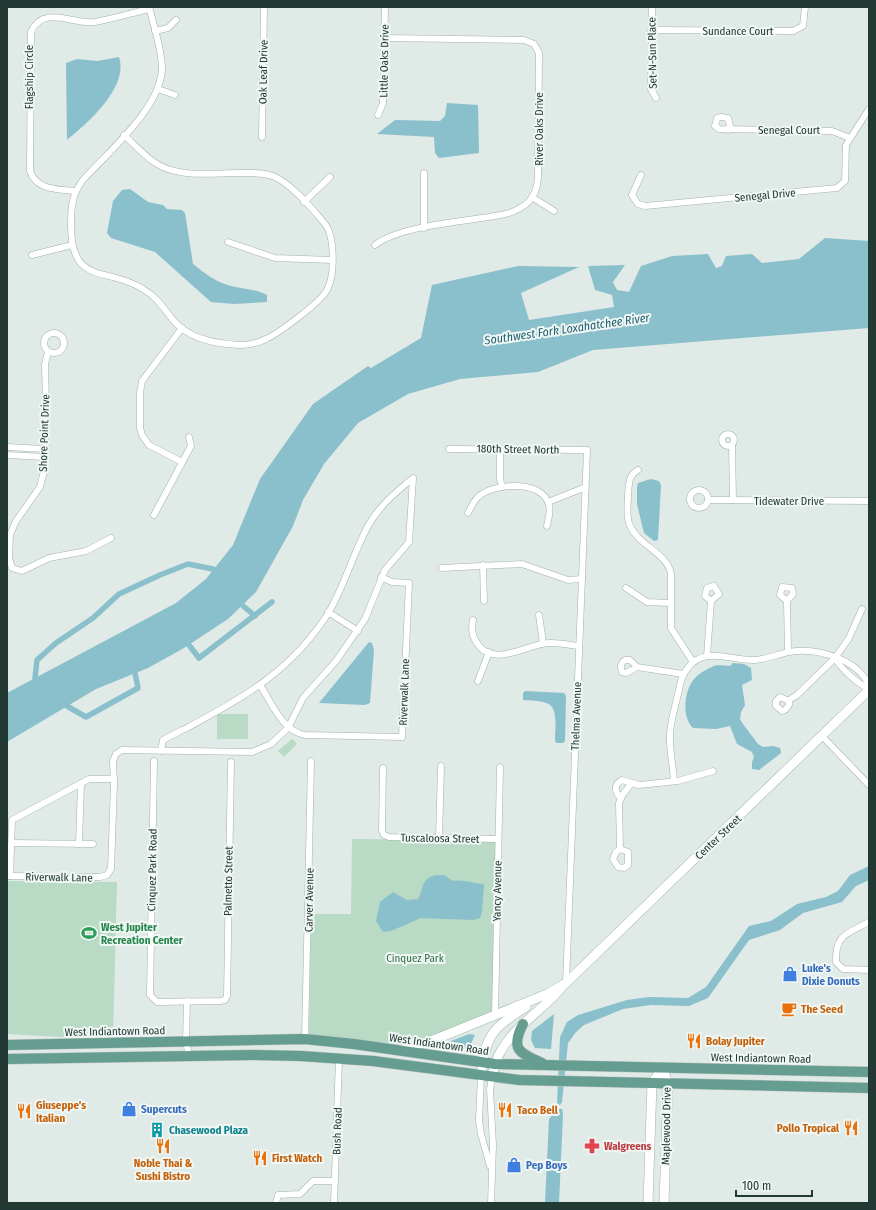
<svg xmlns="http://www.w3.org/2000/svg" width="876" height="1210" viewBox="0 0 876 1210" font-family="'Fira Sans Condensed',sans-serif">
<style>
.green{fill:#b9dac4}
.water{fill:#8abfcc}
.lines{fill:none;stroke-linecap:round;stroke-linejoin:round}
.canal{stroke:#8abfcc;stroke-width:5.5}
.street-casing{stroke:#a3b1ad;stroke-width:7}
.secondary-casing{stroke:#a0b5ae;stroke-width:10}
.primary-casing{stroke:#bdc4c2;stroke-width:11}
.street{stroke:#fff;stroke-width:6}
.secondary{stroke:#fff;stroke-width:9}
.primary{stroke:#669d91;stroke-width:10}
.labels{text-anchor:middle;stroke-width:4;stroke-linejoin:round;paint-order:stroke}
.street-label{font-size:11px;fill:#223934;stroke:#f0f7f4}
.leisure-label{font-size:11px;font-weight:bold;fill:#27864d;stroke:#f0f7f4;text-anchor:start}
.park-label{font-size:11px;fill:#2e6e49;stroke:#f0f7f4}
.shop-label{font-size:11px;font-weight:bold;fill:#366cbe;stroke:#f0f7f4;text-anchor:start}
.food-label{font-size:11px;font-weight:bold;fill:#c56008;stroke:#f0f7f4;text-anchor:start}
.culture-label{font-size:11px;font-weight:bold;fill:#0d838f;stroke:#f0f7f4;text-anchor:start}
.health-label{font-size:11px;font-weight:bold;fill:#be3a42;stroke:#f0f7f4;text-anchor:start}
.water-label{font-size:12px;font-style:italic;fill:#1f6071;stroke:#f0f7f4}
</style>
<rect width="100%" height="100%" fill="#e0eae6"/>
<g class="green">
<rect x="217" y="714" width="31" height="25"/>
<path d="M292,739L297,744L284,757L278,751Z"/>
<path d="M352,839L496,840L492,1013L407,1045L309,1035L311,914H351Z"/>
<path d="M7,881L117,882L113,1036L62,1037L7,1034Z"/>
</g>
<g class="water">
<path d="M119,57C129,87 88,123 67,140L66,63L77,59L97,61Z"/>
<path d="M447,103L478,105L479,153L439,158L435,153L434,137L377,134L395,120L440,121L445,116Z"/>
<path d="M130,189L148,202L163,205L167,209L182,210L185,213L193,264C204,273 216,282 231,286C243,289 256,289 267,295V302L234,304L211,302L155,252L111,238L107,233L113,201L122,190Z"/>
<path d="M825,238L869,241V328L593,350L538,372L460,379L408,394L358,423L324,464L303,500L293,526L256,592L228,619L184,648L148,668L96,689L7,742V693L176,603L206,579L233,545L260,479L313,404L368,366L371,368L421,338L432,285L518,266L579,267L521,293L529,320L614,307L612,295L595,290L588,266L625,265L613,282L617,290L629,292L641,266L672,256L708,254L716,268L722,266L726,256L752,254L762,263L799,259Z"/>
<path d="M651,479L659,481L661,485L658,540L654,541L644,533L643,529L637,504V487L638,483Z"/>
<path d="M369,642L372,643L374,650L370,703L365,705L319,703Z"/>
<path d="M733,663L744,664L751,668L752,680L742,685L745,705L741,712L740,719L743,724L758,744L763,747L773,746L780,748L781,753L759,770L752,769V762L754,757L752,752L737,744L730,726L716,729L693,728C681,717 684,688 696,677C700,673 707,669 712,667C717,664 724,666 730,666Z"/>
<path d="M525,691L564,693L566,696L565,741L563,743H556L555,740C555,729 559,706 546,703C539,700 531,701 523,700V693Z"/>
<path d="M869,866V880L856,886L842,902L803,913L780,930L749,940L708,998L689,1006L651,1005L623,1009L584,1025L576,1032L568,1043L562,1102L560,1105L557,1104L560,1037L567,1022L578,1015L627,1000L649,997L688,998L706,987L749,926L771,921L797,904L826,897L838,891L850,875Z"/>
<path d="M436,875H444L453,881C464,879 473,884 484,884L482,912L480,918L473,920L421,918L391,931L383,932L376,921L380,902L393,892L407,900L418,899C425,887 420,879 436,875Z"/>
<path d="M554,1014L551,1049L535,1048L531,1040L532,1031Z"/>
<path d="M469,1034L475,1035L469,1048L448,1046L451,1041Z"/>
<path d="M557,1109H562L563,1114L559,1203H545L549,1119Z"/>
</g>
<g class="lines">
<g class="canal">
<path d="M242,605L255,616"/>
<path d="M189,645L199,658L272,602"/>
<path d="M35,678L37,660L56,643L93,618L119,594L160,575L188,564L213,569"/>
<path d="M67,706L86,717L138,688L135,673"/>
</g>
<g class="street-casing">
<g id="street">
<path d="M652,7L651,89L656,98"/>
<path d="M651,30L793,31L803,26L805,7"/>
<path d="M155,31L168,28L176,20"/>
<path d="M158,89L175,95"/>
<path d="M378,115L383,103L385,7"/>
<path d="M728,130L730,126L728,118L721,117L717,118L715,126L719,129L832,131L850,138"/>
<path d="M124,135C135,145 145,157 157,164C180,178 213,173 238,173C250,173 264,172 275,177C291,184 314,210 325,224C335,237 335,276 327,290C321,302 279,333 266,339C258,343 249,345 240,345C217,344 189,339 174,321C164,309 157,297 143,289C107,266 71,287 71,225C71,207 72,194 83,180C109,151 162,107 162,67C161,47 154,26 149,7"/>
<path d="M262,137L264,7"/>
<path d="M424,173V228"/>
<path d="M641,175L632,195L638,204L645,206L837,188L845,181L846,145L869,109"/>
<path d="M75,191C58,189 37,191 30,171L31,32C43,4 73,25 95,22C113,19 131,13 149,9"/>
<path d="M532,197L554,211"/>
<path d="M304,202L330,177"/>
<path d="M228,242L275,258L332,260"/>
<path d="M375,245C396,228 454,222 482,218C495,216 509,215 520,208C532,202 537,190 538,178L539,53L534,44L524,40L385,38"/>
<path d="M32,255L72,245"/>
<path d="M182,328L142,381L140,393V428L142,435L149,445L182,462"/>
<circle cx="54" cy="343" r="10"/>
<path d="M48,352L45,364L46,407L44,471L40,487L16,521L10,535L9,558L12,568L22,571L49,558L86,551L111,538"/>
<circle cx="728" cy="440" r="6"/>
<path d="M732,446L733,500"/>
<path d="M7,447L44,449"/>
<path d="M449,449L587,450L566,983"/>
<path d="M500,449V479L502,487"/>
<path d="M7,455L44,457"/>
<path d="M638,470C628,476 629,484 628,495C628,504 626,514 629,523C637,546 667,552 671,574V628L693,662"/>
<circle cx="699" cy="499" r="9"/>
<path d="M708,500L869,501"/>
<path d="M548,502L586,487"/>
<path d="M468,513C471,507 474,501 478,497C493,483 543,479 549,505C551,511 548,520 547,526"/>
<path d="M154,515L191,446L189,437"/>
<path d="M483,565L484,601"/>
<path d="M442,568L522,564L568,580L582,579"/>
<path d="M626,588L647,602L670,603"/>
<path d="M787,601L780,595L782,587L792,588L793,594L787,601L788,652"/>
<path d="M328,612L358,631"/>
<path d="M539,615L543,643"/>
<path d="M473,620C471,629 472,636 477,643C491,667 524,647 542,644C554,641 568,645 579,646"/>
<path d="M707,656L711,601L719,594L714,586L707,588L705,596L711,601"/>
<path d="M835,658C842,670 857,683 869,689"/>
<path d="M637,667L630,660H625C620,664 620,666 622,672L626,673L637,667L683,674"/>
<path d="M478,681L489,652"/>
<path d="M260,685C272,703 282,731 305,735L402,737L409,583L392,582L381,577"/>
<path d="M789,700V705L785,710L782,711L776,706V701L780,697L789,701V700L797,695L835,658L849,638L862,609"/>
<path d="M822,736L869,785"/>
<path d="M161,751L163,740L182,730"/>
<path d="M154,761L150,995L157,1002L220,1001L225,1000L227,996L231,762"/>
<path d="M383,768L382,831L384,835L389,837L498,839"/>
<path d="M674,781C673,765 669,749 670,733C671,720 675,707 678,694C680,685 681,676 687,669C704,645 731,661 755,660C769,659 782,652 796,651C821,649 861,661 869,687"/>
<path d="M621,798C614,792 614,784 622,780L639,785L678,781L713,771"/>
<path d="M439,838L441,766"/>
<path d="M12,843L93,844"/>
<path d="M79,844L81,783"/>
<path d="M620,849L616,852L613,859L618,867L624,868L628,865V852L620,849L619,803L623,794L632,783"/>
<path d="M7,876L100,877L107,875L111,869L114,784L113,761L116,754L122,750L252,752L271,744L288,728L303,698L336,661L365,619L385,570L409,542L413,478C396,492 379,506 368,526C353,554 345,584 329,612C292,671 244,697 185,729"/>
<path d="M10,876L12,820L89,779H114"/>
<path d="M869,922C847,934 835,934 836,962L843,969L869,970"/>
<path d="M187,1001L186,1042L189,1056"/>
<path d="M495,1015L500,767"/>
<path d="M305,1039L311,761"/>
<path d="M481,1076L479,1120L481,1134L490,1166"/>
<path d="M276,1203L278,1195L300,1194L313,1181H335"/>
<path d="M334,1203L339,1058"/>
<path d="M491,1203L493,1145L490,1089L492,1077"/>
</g>
</g>
<g class="secondary-casing">
<g id="secondary">
<path d="M402,1050L436,1039L547,994L566,983L869,690"/>
<path d="M663,1068L668,1084L664,1203"/>
<path d="M481,1076C485,1036 492,1028 526,1007"/>
<path d="M492,1077C494,1068 496,1058 501,1051C516,1024 544,1010 562,987"/>
<path d="M648,1203L652,1083L663,1068"/>
</g>
</g>
<g class="primary-casing">
<g id="primary">
<path d="M523,1024C510,1049 519,1053 542,1063"/>
<path d="M7,1045L305,1039L354,1044L495,1064L869,1072"/>
<path d="M7,1059L252,1055L301,1056L373,1061L519,1080L869,1088"/>
</g>
</g>
<use href="#street" class="street"/>
<use href="#secondary" class="secondary"/>
<use href="#primary" class="primary"/>
</g>
<defs>
<g id="stadium-bare" transform="scale(1.2)"><path d="M0-5a6.5 5 0 1 0 0 10a6.5 5 0 1 0 0-10ZM-3.5-1.8h7v3.6h-7Z" fill="#2e9e5b" stroke="#f0f7f4" stroke-width="2.5" paint-order="stroke"/></g>
<g id="shop-bare" transform="scale(1.2)"><path d="M-5-2.5h2.3a2.7 3.5 0 0 1 5.4 0H5L5.5 6h-11ZM-1.5-2.5h3a1.5 2.3 0 0 0-3 0Z" fill="#3f7fe0" stroke="#f0f7f4" stroke-width="2.5" paint-order="stroke"/></g>
<g id="cafe-bare" transform="scale(1.2)"><path d="M-5.5-4.5H6V0H3Q3 3.5 0 3.5H-2.5Q-5.5 3.5-5.5 0ZM3-3.2v2h1.7v-2ZM-6 4.5H4V6H-6Z" fill="#e8710a" stroke="#f0f7f4" stroke-width="2.5" paint-order="stroke"/></g>
<g id="restaurant-bare" transform="scale(1.2)"><path d="M-5-6h1v4h1v-4h1v4h1v-4h1v5L-1.5 .5V6h-2V.5L-5-1ZM5-6V6H3V1.5H1.5Q1.5-4 5-6Z" fill="#e8710a" stroke="#f0f7f4" stroke-width="2.5" paint-order="stroke"/></g>
<g id="building-bare" transform="scale(1.2)"><path d="M-4-6H4V6H1V3H-1V6H-4ZM-2.5-4.3h1.7v1.8h-1.7ZM.8-4.3h1.7v1.8H.8ZM-2.5-1h1.7V.8h-1.7ZM.8-1h1.7V.8H.8Z" fill="#0f9aa8" stroke="#f0f7f4" stroke-width="2.5" paint-order="stroke"/></g>
<g id="pharmacy-bare" transform="scale(1.2)"><path d="M-2-6h4v4h4v4h-4v4h-4v-4h-4v-4h4Z" fill="#e0444e" stroke="#f0f7f4" stroke-width="2.5" paint-order="stroke"/></g>
</defs>
<g fill-rule="evenodd">
<use href="#stadium-bare" x="89" y="933"/>
<use href="#shop-bare" x="790" y="974"/>
<use href="#cafe-bare" x="789" y="1009"/>
<use href="#restaurant-bare" x="694" y="1041"/>
<use href="#shop-bare" x="129" y="1109"/>
<use href="#restaurant-bare" x="505" y="1110"/>
<use href="#restaurant-bare" x="24" y="1111"/>
<use href="#restaurant-bare" x="851" y="1128"/>
<use href="#building-bare" x="157" y="1130"/>
<use href="#restaurant-bare" x="163" y="1146"/>
<use href="#pharmacy-bare" x="592" y="1146"/>
<use href="#restaurant-bare" x="260" y="1158"/>
<use href="#shop-bare" x="514" y="1165"/>
</g>
<g class="labels">
<g class="street-label">
<text x="738" y="35">Sundance Court</text>
<text transform="translate(652 53) rotate(-91)" y="4">Set-N-Sun Place</text>
<text transform="translate(384 61) rotate(-89)" y="4">Little Oaks Drive</text>
<text transform="translate(263 72) rotate(-89)" y="4">Oak Leaf Drive</text>
<text transform="translate(29 77) rotate(-90)" y="4">Flagship Circle</text>
<text transform="translate(539 129) rotate(-90)" y="4">River Oaks Drive</text>
<text x="789" y="134">Senegal Court</text>
<text transform="translate(765 195) rotate(-5)" y="4">Senegal Drive</text>
<text transform="translate(44 433) rotate(-88)" y="4">Shore Point Drive</text>
<text transform="translate(518 449) rotate(1)" y="4">180th Street North</text>
<text x="789" y="505">Tidewater Drive</text>
<text transform="translate(404 692) rotate(-88)" y="4">Riverwalk Lane</text>
<text transform="translate(576 716) rotate(-88)" y="4">Thelma Avenue</text>
<text transform="translate(718 837) rotate(-44)" y="4">Center Street</text>
<text transform="translate(440 838) rotate(1)" y="4">Tuscaloosa Street</text>
<text transform="translate(152 870) rotate(-89)" y="4">Cinquez Park Road</text>
<text transform="translate(59 877) rotate(1)" y="4">Riverwalk Lane</text>
<text transform="translate(228 881) rotate(-89)" y="4">Palmetto Street</text>
<text transform="translate(497 891) rotate(-89)" y="4">Yancy Avenue</text>
<text transform="translate(309 900) rotate(-89)" y="4">Carver Avenue</text>
<text transform="translate(115 1031) rotate(-1)" y="4">West Indiantown Road</text>
<text transform="translate(439 1044) rotate(8)" y="4">West Indiantown Road</text>
<text transform="translate(761 1058) rotate(1)" y="4">West Indiantown Road</text>
<text transform="translate(666 1126) rotate(-89)" y="4">Maplewood Drive</text>
<text transform="translate(337 1131) rotate(-88)" y="4">Bush Road</text>
</g>
<g class="leisure-label">
<text x="101" y="931">West Jupiter<tspan x="101" dy="13">Recreation Center</tspan></text>
</g>
<g class="park-label">
<text x="415" y="962">Cinquez Park</text>
</g>
<g class="shop-label">
<text x="802" y="972">Luke's<tspan x="802" dy="13">Dixie Donuts</tspan></text>
<text x="141" y="1113">Supercuts</text>
<text x="526" y="1169">Pep Boys</text>
</g>
<g class="food-label">
<text x="801" y="1013">The Seed</text>
<text x="706" y="1045">Bolay Jupiter</text>
<text x="36" y="1109">Giuseppe's<tspan x="36" dy="13">Italian</tspan></text>
<text x="517" y="1114">Taco Bell</text>
<text x="839" y="1132" text-anchor="end">Pollo Tropical</text>
<text x="272" y="1162">First Watch</text>
<text x="163" y="1167" text-anchor="middle">Noble Thai &amp;<tspan x="163" dy="13">Sushi Bistro</tspan></text>
</g>
<g class="culture-label">
<text x="169" y="1134">Chasewood Plaza</text>
</g>
<g class="health-label">
<text x="604" y="1150">Walgreens</text>
</g>
<g class="water-label">
<text transform="translate(567 329) rotate(-8)" y="4">Southwest Fork Loxahatchee River</text>
</g>
</g>
<rect width="876" height="1210" fill="none" stroke="#223934" stroke-width="16"/>
<path d="M736 1190v6h76v-6" fill="none" stroke="#223934" stroke-width="2"/>
<text x="742" y="1190" font-size="12" fill="#223934" stroke="#f0f7f4" stroke-width="3" paint-order="stroke">100 m</text>
</svg>
